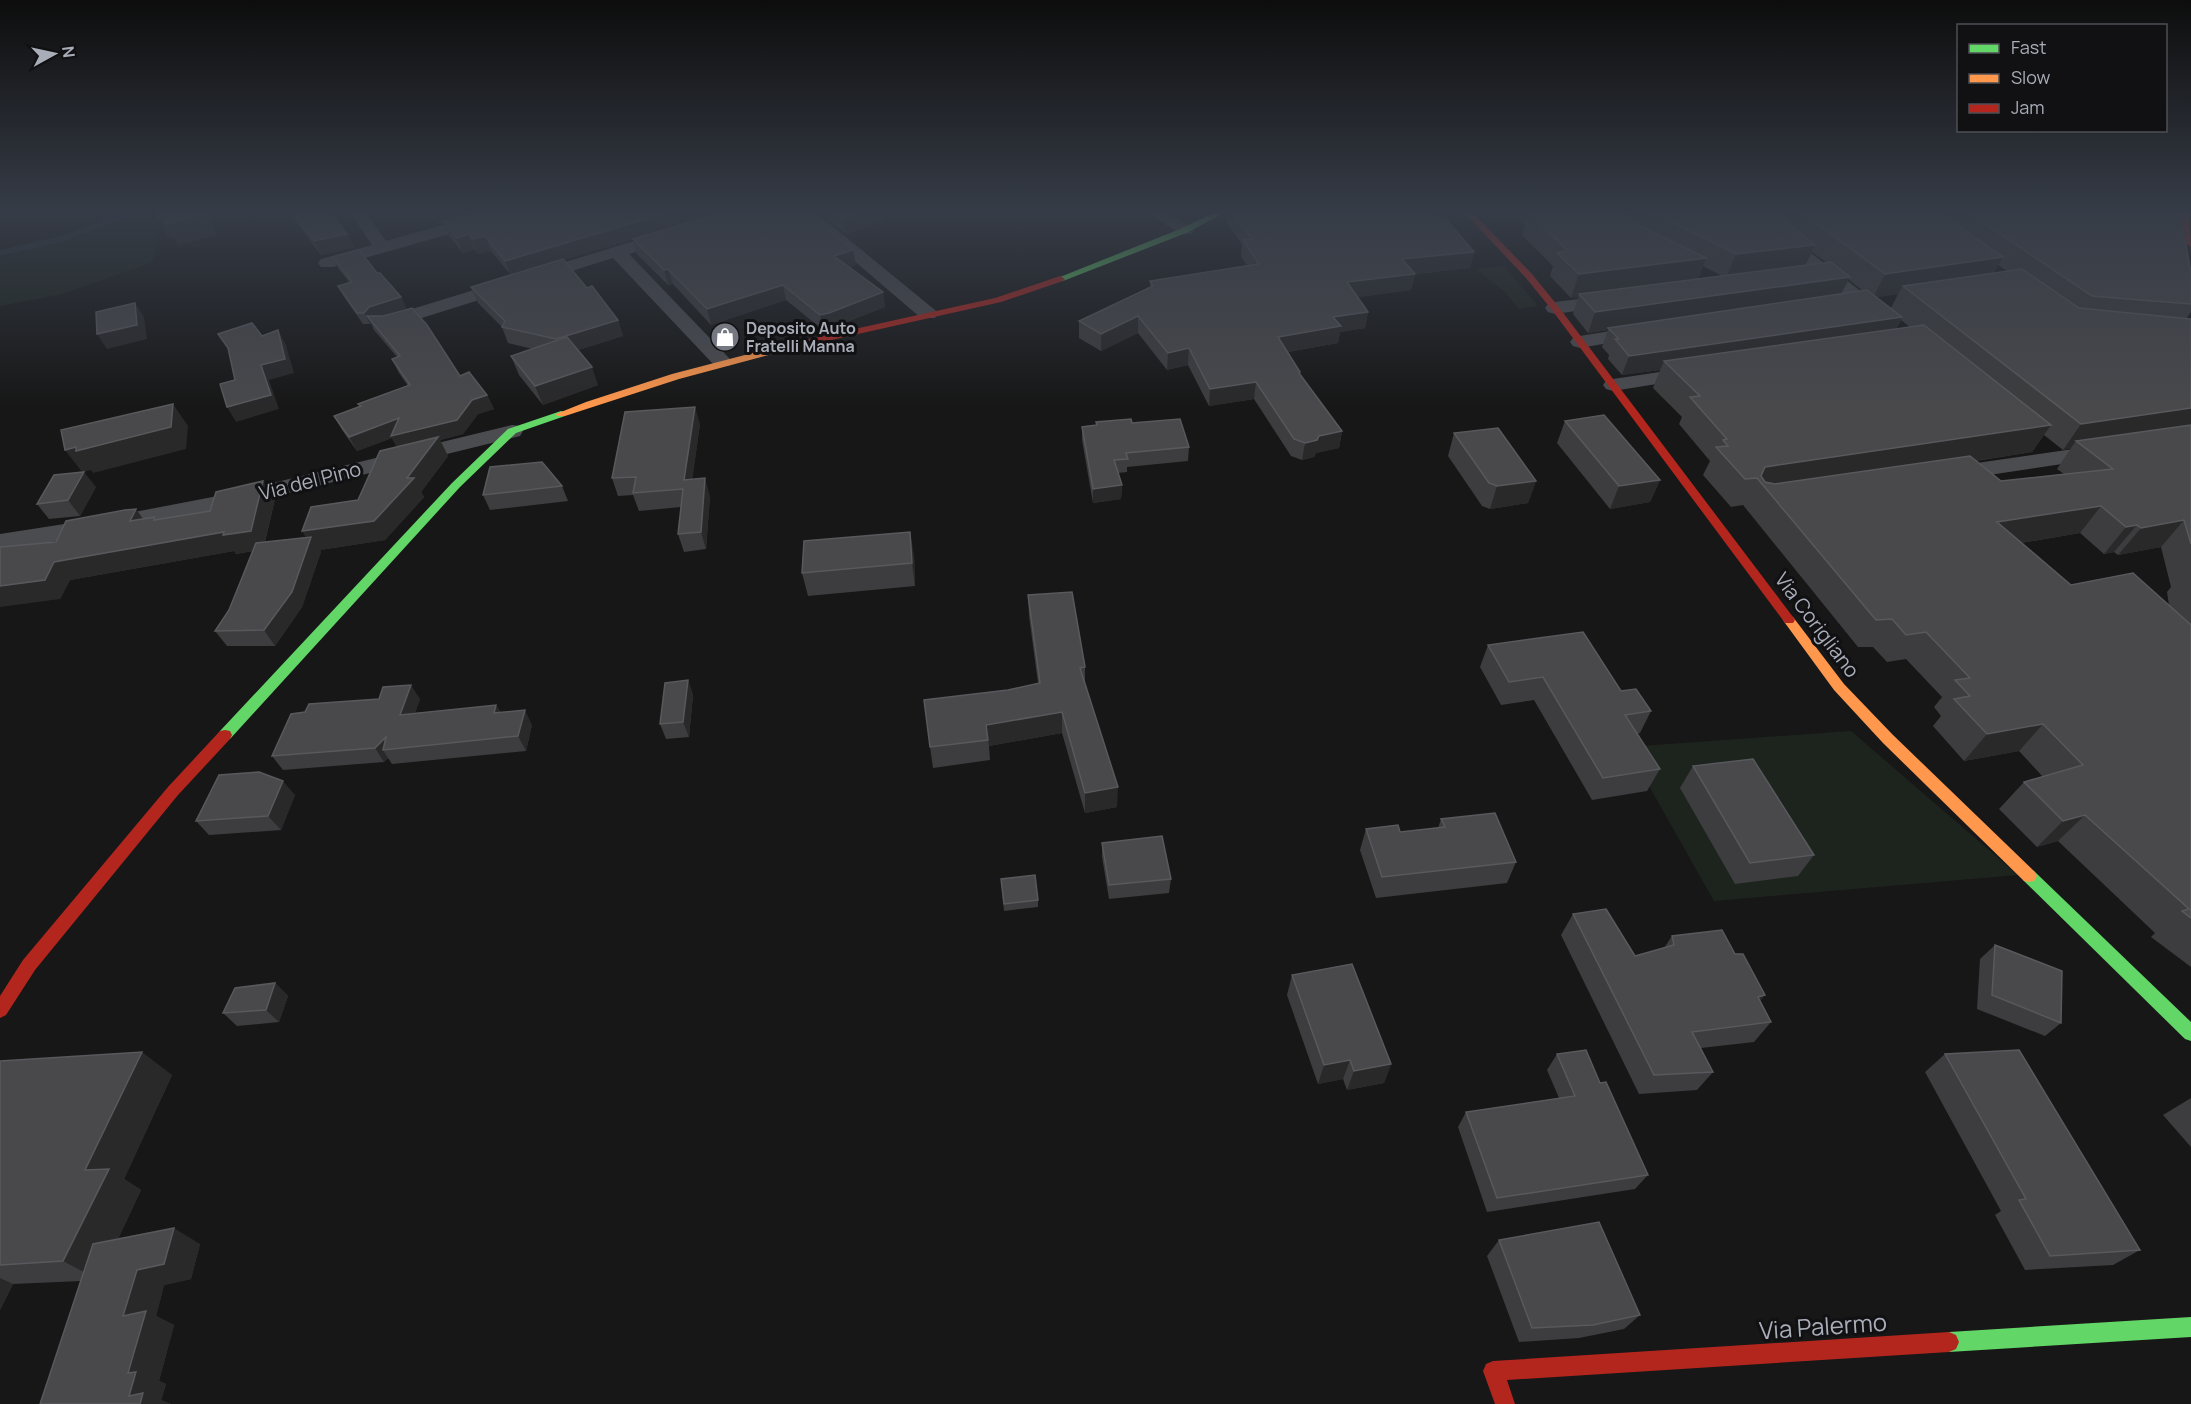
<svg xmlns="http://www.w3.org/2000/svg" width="2191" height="1404" viewBox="0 0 2191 1404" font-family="Manrope,sans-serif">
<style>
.green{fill:#1d241e}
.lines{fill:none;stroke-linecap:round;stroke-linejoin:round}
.stream{stroke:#2a3239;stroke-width:6}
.street{fill:#4b4c50;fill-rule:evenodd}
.fast{fill:#63d668;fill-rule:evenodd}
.slow{fill:#ff974d;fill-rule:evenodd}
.jam{fill:#b3261e;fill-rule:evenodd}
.wall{fill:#3d3d3f;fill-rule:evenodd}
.shaded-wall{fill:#29292a}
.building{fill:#49494c;stroke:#58595d;stroke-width:1.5}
.labels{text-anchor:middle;stroke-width:6;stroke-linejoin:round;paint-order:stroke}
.far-poi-label{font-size:16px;font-weight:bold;fill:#a8adb8;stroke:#111113;text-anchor:start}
.street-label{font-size:20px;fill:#a8adb8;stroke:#111113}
.near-street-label{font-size:24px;fill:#a8adb8;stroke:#111113}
</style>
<rect width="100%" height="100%" fill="#171717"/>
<g class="green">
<path d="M151,212L157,247L153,262L62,294L0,306V257L73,239Z"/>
<path d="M1504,266L1538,306L1519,309L1505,292L1476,269Z"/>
<path d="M1851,731L2018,875L1714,901L1627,747Z"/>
</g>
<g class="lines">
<path class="stream" d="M0,253L62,239L138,211"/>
<g class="street">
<path d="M349,211H365L386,241L492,211H519L516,215L333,267H321L318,263L321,259L372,245Z"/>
<path d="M796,211H814L935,310L938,314L935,318H921Z"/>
<path d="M1146,211H1166L1195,230L1192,234H1180Z"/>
<path d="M1738,211H1756L1888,312L1891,316L1888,320H1874Z"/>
<path d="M670,230L676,231L679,235L676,239L629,254L729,358L732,362L729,366H715L613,258L390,328H376L373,324L376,320Z"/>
<path d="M1610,295L1617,297L1619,301L1617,305L1555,314L1548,312L1545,308L1548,304L1555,302Z"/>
<path d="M1641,326L1648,328L1651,332L1648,336L1580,348L1573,346L1570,342L1573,338L1580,336Z"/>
<path d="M1693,367L1700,369L1703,373L1700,377L1613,391L1606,389L1603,385L1606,381L1613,379Z"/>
<path d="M512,425L520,426L523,431L520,436L223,509L103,534L0,550V534L103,518L223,495Z"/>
<path d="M2101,445L2109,447L2112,452L2109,457L1949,481L1941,479L1938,474L1941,469L1949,467Z"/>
</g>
<g class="fast">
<path d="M1218,211H1228L1186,233L1063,281L1055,279L1180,229Z"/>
<path d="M561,411L565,412V416L516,433L460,487L230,739H220L218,735L220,731L452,483L508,429Z"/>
<path d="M2029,870L2034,871L2191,1022V1041L2185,1039L2024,881L2021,876L2024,871Z"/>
<path d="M2191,1317V1337L1949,1352L1942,1349L1939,1342L1942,1335L1949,1332Z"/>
</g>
<g class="slow">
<path d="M791,343L796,346L795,348L679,379L565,416H557L556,414L586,402L672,374Z"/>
<path d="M1789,616L1793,617L1844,684L1893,735L2034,871L2037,876L2034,881L2029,882L2024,881L1883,743L1834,690L1785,623L1783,620L1785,617Z"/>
</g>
<g class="jam">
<path d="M1463,211H1471L1532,274L1558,306L1793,617L1795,620L1793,623H1785L1552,310L1526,278Z"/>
<path d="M2181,211H2189L2191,247L2187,244Z"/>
<path d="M1060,276L1065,279L1063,281L1001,302L791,349L786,346L791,343L995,298Z"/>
<path d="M225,730L230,731L232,735L230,739L178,795L35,970L6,1015L0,1018V996L23,960L168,787L220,731Z"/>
<path d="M1949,1332L1956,1335L1959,1342L1956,1349L1949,1352L1507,1380L1515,1404H1495L1483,1371L1486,1364L1493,1361Z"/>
</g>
</g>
<g class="wall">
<path d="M289,211H329L354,248L321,255L291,215Z"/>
<path d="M427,211H475L476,213L856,265L849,267L883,292L885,307L831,328L823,330L786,300L711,325L673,284L668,285L637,254L633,239L564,260L587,288L618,320L623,336L578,350L598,385L543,405L519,375L511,356L533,349L508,343L502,327L478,303L471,287L511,275L491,251L478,254L475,249L463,253L449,236L443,222L438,224Z"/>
<path d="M817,211H884L885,220L846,234Z"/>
<path d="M1226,211H1431L1435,216L1474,252L1470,268L1415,274L1411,290L1358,297L1368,312L1365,328L1340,332L1338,343L1288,352L1300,372V375L1342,431L1339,448L1316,453L1314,457L1302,460L1291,456L1254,399L1209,406L1188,365L1167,370L1138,333L1101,351L1079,338V321L1150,287V281L1247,265L1241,257L1242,244L1225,220Z"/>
<path d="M1512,211H2180L2191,273V312L2186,319H2191V967L2151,937L2155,933L2058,841L2037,847L1999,809L2024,782L2043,777L2019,751L1964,761L1933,726L1941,716L1934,707L1942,697L1906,659L1887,662L1873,647H1858L1743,505L1731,507L1703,475L1710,461L1679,424L1682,417L1653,388L1660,370L1622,375L1608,359L1609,355L1602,347L1608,330L1588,333L1573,314L1578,297L1571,298L1550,276L1553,266L1522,235L1525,225ZM1812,252L1826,262L1806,265ZM1998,265L2007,271L1994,273ZM1703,266L1722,276L1698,279ZM1848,279L1863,291L1841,294ZM1898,294L1891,308L1876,297ZM1901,320L1910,327L1896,329ZM2044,435L2063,450L2071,448L2057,469L2064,474L2001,481L1976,461L2032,452ZM2080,533L2104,554L2114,552L2118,555L2161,547L2171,587L2167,592L2169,605L2071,585L2021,543Z"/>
<path d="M333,257L377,273L401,297L406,308L380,316L460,376L487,395L494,409L478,414L463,434L440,440L448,456L421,492L424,497L385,540L320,550L321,552L302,607L275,646H227L215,631L229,610L253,551L236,554L234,551L70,580L60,599L56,542L143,519L155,517L157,520L275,499L265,542L306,537L358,500L397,447L392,438L357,451L342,430L334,416L360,407L358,404L408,386L399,373L392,359L397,357L374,330L371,323L370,324H363L344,297L338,286L349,282L338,268Z"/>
<path d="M1565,421L1660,480L1650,502L1610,509L1557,443Z"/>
<path d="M1132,423L1189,447L1188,461L1127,467V472L1118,473L1122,485L1121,499L1093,503L1082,440V427Z"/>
<path d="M700,424L692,479L710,496L706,549L684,552L678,534L681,507L639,511L633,495L618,496L612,478Z"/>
<path d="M1454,433L1536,481L1528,503L1490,509L1482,506L1448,456Z"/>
<path d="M562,486L568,501L490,510L483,495Z"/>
<path d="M96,487L80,516L49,519L37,504Z"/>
<path d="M914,554L915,586L808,596L802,573Z"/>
<path d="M1028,595L1085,667V684L1117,807L1085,813L1062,733L989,746L990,760L933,768L930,747L1008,690L1038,683L1029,616Z"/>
<path d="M1488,645L1621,691L1651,711L1640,733L1637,734L1660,769L1647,791L1592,800L1534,700L1501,705L1480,667Z"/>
<path d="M688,680L693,695L689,737L666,739L660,724Z"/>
<path d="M379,699H420L415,713L496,705L501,713L532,725L526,751L392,764L388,758L384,762L283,770L272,756L305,712Z"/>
<path d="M1693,766L1814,855L1798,876L1735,884L1680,788Z"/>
<path d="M295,795L281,830L209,835L196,821Z"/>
<path d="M1441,819L1516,862L1507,883L1376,898L1360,850L1366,829L1400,832L1438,828Z"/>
<path d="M1102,843L1171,879L1169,893L1109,899L1102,857Z"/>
<path d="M1001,879L1038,900V907L1004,911Z"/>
<path d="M1573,914L1635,956L1664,948L1672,936L1760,1002L1771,1022L1754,1042L1701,1048L1713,1072L1697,1090L1639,1094L1561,935Z"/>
<path d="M1995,945L2061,1023L2045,1036L1977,1009L1980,959Z"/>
<path d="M1292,975L1391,1064L1384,1083L1347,1090L1343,1079L1318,1084L1287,995Z"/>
<path d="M275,983L288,996L279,1022L237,1026L223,1013Z"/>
<path d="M1557,1054L1600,1083L1648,1175L1635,1189L1487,1212L1458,1127L1466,1112L1559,1098L1547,1070Z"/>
<path d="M1945,1054L2140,1250L2113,1265L2025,1270L1995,1215L2001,1211L1925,1072Z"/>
<path d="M0,1061L172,1075L124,1179L141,1190L118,1239L200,1244L191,1279L164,1285L156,1316L174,1325L159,1381L166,1384L161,1400L171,1404H40L81,1281L13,1284L0,1310Z"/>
<path d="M2191,1098V1147L2163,1115Z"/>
<path d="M1499,1240L1640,1315L1624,1329L1579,1338L1519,1342L1487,1256Z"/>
</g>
<g class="shaded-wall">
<path d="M207,211L217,235L178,245L174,237L169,238L157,217Z"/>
<path d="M433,211H475L476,213L438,224Z"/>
<path d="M673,211H726L511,276L505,261Z"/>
<path d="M868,211H884L885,220L846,234L843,219Z"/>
<path d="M347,234L354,248L321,255L314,241Z"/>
<path d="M469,234L475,249L463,253L457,238Z"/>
<path d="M485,236L491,251L478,254L472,239Z"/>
<path d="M1815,245L1804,268L1726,278L1736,254Z"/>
<path d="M853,250L856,265L836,271L834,256Z"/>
<path d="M1474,252L1470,268L1415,274L1411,290L1344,299L1347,282L1402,259Z"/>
<path d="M2003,257L1989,281L1903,286L1898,294L1873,298L1885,274Z"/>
<path d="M1706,258L1697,282L1579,294L1578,297L1571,298L1579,274Z"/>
<path d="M668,269L673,284L668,285L664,270Z"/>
<path d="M1850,277L1840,296L1608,328V330L1588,333L1595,312Z"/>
<path d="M783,285L786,300L711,325L707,309Z"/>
<path d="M883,292L885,307L831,328L823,330L820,315Z"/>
<path d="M401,297L406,308L374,318L367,316L371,323L370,324L364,313L369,307Z"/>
<path d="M135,303L144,317L147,339L107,349L97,334Z"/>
<path d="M1368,312L1365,328L1340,332L1338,343L1276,354L1278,337L1333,317Z"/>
<path d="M1138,316V333L1101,351V334Z"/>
<path d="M1902,317L1892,337L1664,361L1660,370L1622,375L1629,356Z"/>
<path d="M618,320L623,336L562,355L556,339Z"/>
<path d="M278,330L286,345L294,373L269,380L279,409L236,422L227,407L261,365Z"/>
<path d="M1189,348L1188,365L1167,370L1168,353Z"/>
<path d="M592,367L598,385L543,405L535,386Z"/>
<path d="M1256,382L1254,399L1209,406L1210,389Z"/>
<path d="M487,395L494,409L478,414L463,434L440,440L448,456L421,492L424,497L385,540L320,550L321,552L302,607L275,646L264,630L309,543L302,531L374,521L398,450L392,438L357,451L349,437L399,418L472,400Z"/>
<path d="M173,404L188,426L186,449L93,473L91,470L82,472L65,450Z"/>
<path d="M695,407L700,424L690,498L684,480Z"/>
<path d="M2191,408V431L2076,441L2071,448L2063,450L2081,424Z"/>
<path d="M2051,425L2032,452L1769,492L1759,480L1765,467Z"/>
<path d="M1342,431L1339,448L1316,453L1314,457L1302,460L1305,443L1319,436Z"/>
<path d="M84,472L96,487L80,516L68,500Z"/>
<path d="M705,478L710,496L706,549L701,532Z"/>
<path d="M1660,480L1650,502L1610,509L1619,486Z"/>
<path d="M263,481L275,499L263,549L236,554L234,551L70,580L60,599L0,607V586L54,562L224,532Z"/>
<path d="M1536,481L1528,503L1490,509L1497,486Z"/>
<path d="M1122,485L1121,499L1093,503V489Z"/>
<path d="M2101,506L2080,533L1978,550L1997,522Z"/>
<path d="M136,509L149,527L130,521Z"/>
<path d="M2184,520L2161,547L2118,555L2141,528Z"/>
<path d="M2137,525L2114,552L2104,554L2126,527Z"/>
<path d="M910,532L914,554L915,586L912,563Z"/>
<path d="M688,680L693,695L689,737L683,722Z"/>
<path d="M411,685L420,699L409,729L400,715Z"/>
<path d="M496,705L504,719L494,713Z"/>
<path d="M525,710L532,725L526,751L518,736Z"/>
<path d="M1062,712V733L989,746L986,725Z"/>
<path d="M2043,724L2019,751L1964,761L1987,734Z"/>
<path d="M386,737L383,750L388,758L384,762L375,748Z"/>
<path d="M283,781L295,795L281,830L268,816Z"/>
<path d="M1118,787L1117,807L1085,813V793Z"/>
<path d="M2085,815L2058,841L2037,847L2063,821Z"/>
<path d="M275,983L288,996L279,1022L266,1010Z"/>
<path d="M1765,995L1749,1015L1758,997Z"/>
<path d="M142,1052L172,1075L124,1179L141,1190L99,1280L63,1261L85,1170Z"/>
<path d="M1350,1060L1343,1079L1318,1084L1324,1065Z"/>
<path d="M1391,1064L1384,1083L1347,1090L1354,1071Z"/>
<path d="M174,1228L200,1244L191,1279L164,1285L156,1316L174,1325L159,1381L166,1384L161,1400L171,1404H140L129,1396L123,1316L137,1270Z"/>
<path d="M0,1278L13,1284L0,1310Z"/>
</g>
<g class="building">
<path d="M154,211H204L206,214L166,224L163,216L157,217Z"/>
<path d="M291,211H329L347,234L314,241Z"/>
<path d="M484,211H673L505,261L485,236L472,239L469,234L457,238L443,222Z"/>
<path d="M726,211H807L853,250L834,256L883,292L829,313L820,315L783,285L707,309L668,269L664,270L633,239Z"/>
<path d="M833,211H868L843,219Z"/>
<path d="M1231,211H1431L1435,216L1443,215L1474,252L1402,259L1415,274L1347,282L1368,312L1333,317L1341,326L1278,337L1300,372L1299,373L1342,431L1319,436L1317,440L1305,443L1294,439L1256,382L1210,389L1189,348L1168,353L1138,316L1101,334L1079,321L1153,286L1150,281L1259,264L1243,240L1252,239Z"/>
<path d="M1540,211H1620L1633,222L1706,258L1579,274L1557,253L1568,251L1528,212Z"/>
<path d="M1649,211H1772L1815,245L1736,254Z"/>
<path d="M1799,211H1937L2003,257L1885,274Z"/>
<path d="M1966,211H2180L2191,273V304L2092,296Z"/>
<path d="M359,250L377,273H380L401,297L369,307L364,313H357L338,286L352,282L333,257Z"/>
<path d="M563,259L587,288L592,286L618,320L556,339L502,327L505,321L471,287Z"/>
<path d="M1831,262L1850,277L1595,312L1579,294Z"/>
<path d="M2022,269L2079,308L2191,319V408L2081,424L1903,286Z"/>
<path d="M1867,290L1902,317L1629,356L1615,339H1619L1608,328Z"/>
<path d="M135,303L137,325L97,334L96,312Z"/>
<path d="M412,308L427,325L460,376L469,372L487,395L472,400L457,420L391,436L399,418L349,437L334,416L361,406L358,404L410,385L392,359L400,356L367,316H383Z"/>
<path d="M252,323L262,336L278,330L285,359L261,365L271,395L227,407L220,384L235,380L228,348L218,334Z"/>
<path d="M1924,325L2051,425L1765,467L1761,476L1765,482L1775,484L1970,456L2001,481L2113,469L2076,441L2191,425V544L2184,520L2141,528L2137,525L2126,527L2101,506L1997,522L2071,585L2133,573L2191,625V918L2182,911L2189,909L2085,815L2063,821L2024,782L2083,765L2043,724L1987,734L1954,699L1970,696L1955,680L1970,678L1926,632L1906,635L1892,619L1876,620L1757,478L1745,479L1716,447L1728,446L1723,440L1727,439L1690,397L1700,396L1664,361Z"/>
<path d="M567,337L592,367L535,386L511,356Z"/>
<path d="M173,404L171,427L76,451V447L65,450L61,430Z"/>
<path d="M695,407L684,480L705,478L701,532L678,534L683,489L633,493L636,477L612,478L625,412Z"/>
<path d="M1604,415L1660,480L1619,486L1565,421Z"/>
<path d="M1131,419L1132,423L1180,419L1189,447L1126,453L1128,459L1114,460L1122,485L1093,489L1082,427L1097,425L1096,422Z"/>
<path d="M1498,428L1536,481L1497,486L1489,483L1454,433Z"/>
<path d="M438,437L407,478H414L374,521L302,531L311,507L358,500L380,451Z"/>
<path d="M542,462L562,486L483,495L490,467Z"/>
<path d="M84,472L68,500L37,504L54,475Z"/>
<path d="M263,481L251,531L223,535L224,532L54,562L45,580L0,586V547L56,542L66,521L125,510L136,509L130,521L155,517L154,520L210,511L216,492Z"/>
<path d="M910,532L912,563L802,573L804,541Z"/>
<path d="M311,537L292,592L264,630L215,631L229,610L256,543Z"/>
<path d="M1072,592L1085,667L1080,668L1118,787L1085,793L1062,712L986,725L988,740L930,747L924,700L1008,690L1040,683L1028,595Z"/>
<path d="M1583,632L1621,691L1636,689L1651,711L1625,715L1660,769L1603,778L1543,677L1509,682L1488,645Z"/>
<path d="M688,680L683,722L660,724L665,683Z"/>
<path d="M411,685L400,715L496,705L494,713L525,710L518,736L383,750L386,737L375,748L272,756L291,714L305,712L309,704L379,699L383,687Z"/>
<path d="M1753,759L1814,855L1750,863L1693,766Z"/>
<path d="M259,772L283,781L268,816L196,821L219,775Z"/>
<path d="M1495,813L1516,862L1382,877L1366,829L1398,825L1400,832L1445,827L1441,819Z"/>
<path d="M1162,836L1171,879L1109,885L1102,843Z"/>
<path d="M1035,875L1038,900L1004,904L1001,879Z"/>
<path d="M1606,909L1635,956L1674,945L1672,936L1722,930L1735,954H1743L1765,995L1758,997L1771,1022L1692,1032L1713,1072L1654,1075L1573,914Z"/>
<path d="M1995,945L2062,971L2061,1023L1992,995Z"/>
<path d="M1352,964L1391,1064L1354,1071L1350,1060L1324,1065L1292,975Z"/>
<path d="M275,983L266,1010L223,1013L235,988Z"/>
<path d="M1586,1050L1600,1083L1606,1082L1648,1175L1497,1198L1466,1112L1575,1096L1557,1054Z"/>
<path d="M2019,1050L2140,1250L2050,1256L2019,1200L2026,1199L1945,1054Z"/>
<path d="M142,1052L85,1170L109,1169L63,1261L0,1265V1061Z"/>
<path d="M1599,1222L1640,1315L1593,1325L1532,1328L1499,1240Z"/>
<path d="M174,1228L164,1264L137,1270L123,1316L146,1311L128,1373L136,1372L129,1396L143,1393L140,1404H40L93,1244Z"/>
</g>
<linearGradient id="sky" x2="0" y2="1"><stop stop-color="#0d0d0d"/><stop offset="0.52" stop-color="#363c47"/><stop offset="1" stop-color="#363c47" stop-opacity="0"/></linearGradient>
<rect width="2191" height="407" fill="url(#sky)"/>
<defs>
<g id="shop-disc" transform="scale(1.5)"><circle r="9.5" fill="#757880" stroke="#111113"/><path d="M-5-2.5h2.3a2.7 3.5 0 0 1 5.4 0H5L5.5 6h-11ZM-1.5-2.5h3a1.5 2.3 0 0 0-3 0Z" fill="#fff"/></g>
</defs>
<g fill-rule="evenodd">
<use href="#shop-disc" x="725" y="337"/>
</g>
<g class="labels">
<g class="far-poi-label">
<text x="746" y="334">Deposito Auto<tspan x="746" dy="18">Fratelli Manna</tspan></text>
</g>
<g class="street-label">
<text transform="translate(310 481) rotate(-14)" y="7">Via del Pino</text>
<text transform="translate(1817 625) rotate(53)" y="7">Via Corigliano</text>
</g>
<g class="near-street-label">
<text transform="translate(1823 1327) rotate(-4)" y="8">Via Palermo</text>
</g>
</g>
<rect x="1957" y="24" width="210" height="108" fill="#111113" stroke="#4d4f55" stroke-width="1.5"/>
<rect x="1969" y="44" width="30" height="9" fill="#63d668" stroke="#4d4f55" stroke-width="1.5"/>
<text x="2011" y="54" font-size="18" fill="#a8adb8">Fast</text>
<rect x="1969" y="74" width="30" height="9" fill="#ff974d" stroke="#4d4f55" stroke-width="1.5"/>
<text x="2011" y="84" font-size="18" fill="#a8adb8">Slow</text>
<rect x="1969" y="104" width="30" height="9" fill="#b3261e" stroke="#4d4f55" stroke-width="1.5"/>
<text x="2011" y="114" font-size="18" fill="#a8adb8">Jam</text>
<g transform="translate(54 54) rotate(82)" stroke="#111113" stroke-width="4.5" paint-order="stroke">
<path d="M0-4.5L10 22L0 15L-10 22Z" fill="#a8adb8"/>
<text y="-9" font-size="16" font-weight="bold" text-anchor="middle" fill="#a8adb8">N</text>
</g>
</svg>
